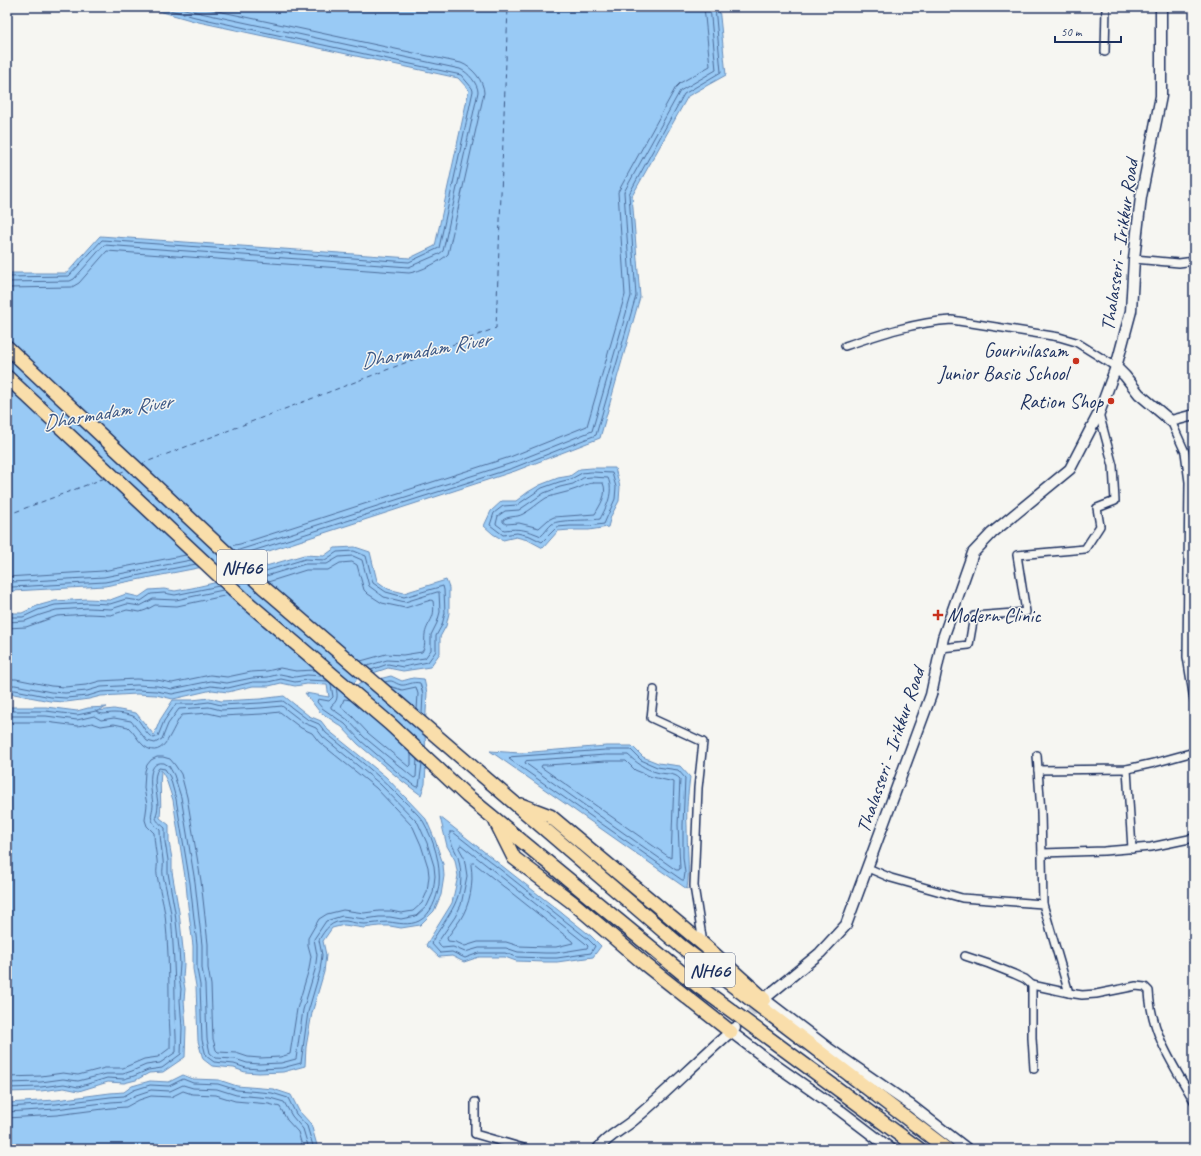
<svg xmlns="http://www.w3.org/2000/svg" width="1201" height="1156" viewBox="0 0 1201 1156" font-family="Caveat,sans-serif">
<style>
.water{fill:#99caf5;stroke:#678cb9}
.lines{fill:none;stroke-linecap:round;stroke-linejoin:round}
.shore{stroke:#4d6d9a;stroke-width:1}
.ferry{stroke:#3a5684;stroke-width:1;stroke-dasharray:5 4;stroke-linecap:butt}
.secondary-tunnel{stroke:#caced4;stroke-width:10;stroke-dasharray:10 5;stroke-linecap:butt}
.street-casing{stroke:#1b2f5e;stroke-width:10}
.secondary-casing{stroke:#1b2f5e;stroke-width:13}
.highway-casing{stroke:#1b2f5e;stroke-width:16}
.street{stroke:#f6f6f2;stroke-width:7}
.secondary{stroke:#f6f6f2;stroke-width:10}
.highway{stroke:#f9deab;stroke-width:13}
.poi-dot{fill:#c8321e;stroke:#f6f6f2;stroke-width:1.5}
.labels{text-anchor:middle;stroke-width:3;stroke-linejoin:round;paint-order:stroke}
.shield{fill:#f6f6f2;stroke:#5d6b8a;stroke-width:1}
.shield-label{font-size:19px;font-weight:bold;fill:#1b2f5e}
.street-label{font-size:20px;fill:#1b2f5e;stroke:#f6f6f2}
.poi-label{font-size:20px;fill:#1b2f5e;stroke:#f6f6f2;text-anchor:end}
.water-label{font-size:21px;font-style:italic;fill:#3a5684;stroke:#f6f6f2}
</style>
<rect width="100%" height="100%" fill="#f6f6f2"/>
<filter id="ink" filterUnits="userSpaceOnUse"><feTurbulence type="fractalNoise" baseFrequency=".025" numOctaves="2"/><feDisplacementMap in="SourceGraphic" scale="8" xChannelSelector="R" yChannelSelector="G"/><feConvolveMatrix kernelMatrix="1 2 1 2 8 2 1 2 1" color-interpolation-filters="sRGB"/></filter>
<g filter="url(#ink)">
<g class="water">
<path d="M145,7H719L726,75L688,96L632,196L640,297L600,438L515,471L244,559L105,586L13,591L7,593V273H67L100,236L410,258L435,246L469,90L458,78L194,21Z"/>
<path d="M592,468H615L620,487L619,501L611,516L608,527L589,530H570L558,531L543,548L528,540L516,537L503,540L493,534L484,526L491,511L502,501H516L528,492L540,485L558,478L570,476L580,469Z"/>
<path d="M355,547L370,552L377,581L388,589L404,593L446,580L449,588V613L446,626L440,637V653L430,667L403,671L388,668L358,678L351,686L391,676L402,681L413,678L424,679L427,693L425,731L426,765L425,784L421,795L402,781L358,744L342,727L319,711L305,693L329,697L327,685L307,684L295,686L281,683L269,686H253L228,692L212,690L173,699L156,695L137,694L101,696L89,699L66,702L50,701L14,694H7V614L8,613H22L37,606L55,601L87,599L110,600L126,594L139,597L149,590L164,589L175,591L192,588L231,579L242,573L304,555L324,556L335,548Z"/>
<path d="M284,696L309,716L321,721L328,730L386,777L426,819L435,840L443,864L444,876L441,895L434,911L420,925L401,928L390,926H379L364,928L344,925L332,928L323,941L326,955L324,972L312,1013L306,1047L305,1066L283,1072L259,1073L245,1072L234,1068L212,1066L203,1059L198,1041L196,986L193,969V946L188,906L186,883L173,800L166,779L161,770C159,786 162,802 160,818L169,825V842L172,859V872L179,912L183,949L184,964L183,978L185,989L184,1000L186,1028L185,1057L163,1072L149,1073L136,1080L124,1083L108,1082L79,1091L64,1088L41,1091L7,1092V707H46L77,711L88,708L107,707L97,711L114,709L136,713L154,735L160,720L173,700H192L210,698L221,701L260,699Z"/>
<path d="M606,746H632L643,757L658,763L680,766L690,777C688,793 686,810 687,826C687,847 690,868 687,889L490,751L520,753Z"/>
<path d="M440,817L591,936L601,946L593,957L557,962H545L516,961L505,957H479L464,962L452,956L439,957L426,945L452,903L458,876L455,860L447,846Z"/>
<path d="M183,1075L193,1079L219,1080L237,1086L273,1089L291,1095L299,1111L311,1124L318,1149H7V1103L56,1100L110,1093L124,1092L132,1086L150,1081L169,1082Z"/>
</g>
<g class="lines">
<g class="shore">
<path d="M7,277L69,276L102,240L409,262L439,248L473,91L472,88L461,75L195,17L159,7"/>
<path d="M7,282L70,281L74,279L104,245L409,267L439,254L443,251L478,92C478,84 468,72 460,69L196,12L177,7"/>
<path d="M7,288L72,287L79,283L107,251L409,273C419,272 442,261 448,254L484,93C484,81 472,67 461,63L199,7"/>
<path d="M592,472L612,473L616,487L615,499L604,524L589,526H570L557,527L542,542L530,536L517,533L503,535L490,525L494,513L503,506L517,505L542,488L559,482L571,479L582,473Z"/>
<path d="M592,477L608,478C614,492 607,506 600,519C589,521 559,519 552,524C548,527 545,533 541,536C527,530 520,528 504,530L496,524L498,516L505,511L519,510L544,493L560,487L573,484L583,478Z"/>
<path d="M593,483H603C608,494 600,505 595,514L554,517L548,520L539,528L519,523L506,524L503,522V520C510,515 516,518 523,514C531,510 538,503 546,498C556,494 566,493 576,489C582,487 585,484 593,483Z"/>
<path d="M230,546L240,544L510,457L587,426L625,295L618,192L676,87L680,83L710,66L704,7"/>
<path d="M236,551L512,463L592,431L631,296L624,192L680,91L716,70L710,7"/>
<path d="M240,555L513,468L596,435L636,296L629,194L684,94L721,72L715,7"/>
<path d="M259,573L305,559L325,560L337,552L354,551L366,556L373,583L386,592L404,597L443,586L444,590L445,613L442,625L436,636V651L428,662L403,667L388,664L371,670"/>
<path d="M7,577L103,571L186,555"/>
<path d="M263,577L305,564H327L339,557L353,556L362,560L369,586L384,597L405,602L437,592H439L440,612L437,623L431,635V650L425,658L403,661L387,660L367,666"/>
<path d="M268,582L306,570H328L340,563L352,562L357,565L364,590L368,594L382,603L405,608L431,600L433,601C436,620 428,620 425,634C424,641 426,646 422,652L403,655L386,654L361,661"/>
<path d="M7,583L12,582L104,577L191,560"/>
<path d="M7,589L12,587L105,582L196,564"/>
<path d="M7,617H23L38,610L55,605L88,603L110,604L126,599L141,601L151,594L164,593L175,595L219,586"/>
<path d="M7,622L25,621L40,615L56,610L88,608L111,609L127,604L140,606L153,599L176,600L223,590"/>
<path d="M7,628L26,627L57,616L88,614L111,615L127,610L140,612L146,610L155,605L177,606L229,595"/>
<path d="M7,679H16L51,686L65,687L86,685L100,681L136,679L157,680L172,683L210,675L227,677L251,672L267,671L280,668L296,671L315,670"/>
<path d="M385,682C394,679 393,683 401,685C407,686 412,681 420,683L423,694L422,714"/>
<path d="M7,685H15L51,692L65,693L87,691L101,687L137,685L157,686L172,689L211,681L227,683L252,678L268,677L280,674L295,677L307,675L322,676"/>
<path d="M389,686L402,690L416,687L418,694L417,710"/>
<path d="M336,688C338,696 338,701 331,706V708L348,720L364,737L414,778L416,777L417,759"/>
<path d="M7,690H15L51,697L66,698L88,696L101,692L137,690L156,691L172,694L211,686L228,688L253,682H268L281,679L295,682L307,680L328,681L331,684L333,697L329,701L318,699L317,702L322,708L345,724L361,741L404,778L417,787L419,786L422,764"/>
<path d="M351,700L344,699L341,707L352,716L368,733L409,767L411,765V754"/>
<path d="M7,711H46L77,715L96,711C102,716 106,713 114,713C119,713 128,714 133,716C142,720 145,736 154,738L158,736L164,721L176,704H192L209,702L221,705L261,703L283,701L307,719L319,724L326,733C352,754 379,775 402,799C409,806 417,813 423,821C434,840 441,864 439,885C437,898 431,915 419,921C409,926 398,923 389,922C380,922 373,924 364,924C359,924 352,922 346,921C332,920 325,929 319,940L322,955L320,971L308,1012L301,1063L282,1068L259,1069L246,1068L234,1064L214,1062L206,1056L202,1040L200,985L197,969V945L190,883L176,799L170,777L165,769L159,768C151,776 158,796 158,806C158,810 156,814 156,818C157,822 162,825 165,828V842L168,860V873L175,912L179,949L180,964L179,978L181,989L180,1000L182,1028L181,1054L162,1068L148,1070L134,1076L124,1079L107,1078L78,1087L64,1084L41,1087L7,1088"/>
<path d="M7,716H46L77,720L94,716L101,720L114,718L131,721L147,741L155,743L162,739L168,724L179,709L209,707L221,710L261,708L282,706L304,723L316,728L323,737L380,784L418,823L427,843L434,866L435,876L433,893L427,906L416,916L401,919L390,917H379L365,919L342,916L326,921L314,939L317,955L315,970L303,1010L296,1059L281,1063L259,1064L247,1063L235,1059L216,1058L210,1053L207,1039L205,985L202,968V945L195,882L181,797L174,775L169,766L164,763C144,760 152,793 153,805C153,810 150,815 152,820C153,824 157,827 160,830C160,841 162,850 163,860C164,865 162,870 163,875C166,888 169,901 171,914C173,943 175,971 175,1000C174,1017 177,1034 176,1052L160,1063L146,1065L132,1071L123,1074H106L78,1081L63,1079L41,1082L7,1083"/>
<path d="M7,722H46L78,726L92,723L101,726L114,724L128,727C134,732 138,741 144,746C165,762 172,726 182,715L208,713L221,716L262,714L280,712L301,728L312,733L319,742L376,788L413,827L421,845L428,867L429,876L427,892L422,903L413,911L401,913L391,911H379L364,913L343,910L327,914L319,919L308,938V945L311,956L309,969L297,1009L290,1054L280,1057L260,1058L248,1057L236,1053L218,1052L216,1050L213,1039L211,985L208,968V944L201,881L187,797L181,774L175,765L170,759L163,757H157L151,760L147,765L145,771L144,788L147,805L145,820L147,826L154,833C154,842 156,851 157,860C158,865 156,870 157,875C159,888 163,901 165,914C168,943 169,971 169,999C168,1016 171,1032 170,1048L158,1057L144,1059L123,1068H105L78,1075L63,1073L41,1076L7,1077"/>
<path d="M606,750H631L641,760L657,767L678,770L685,778L683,825V857L685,873L684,880H682L509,759L511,757Z"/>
<path d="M606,755H628C637,763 645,769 656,772C665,775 674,772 680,779L678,825L680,868L679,870H676L525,763L526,761Z"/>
<path d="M606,761H626L635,770L652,777L674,782L671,858L669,857L541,767L542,765H547Z"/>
<path d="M450,832H453L588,939L595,946L591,953L557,958H545L517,957L505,953H479L465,958L452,952L440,953L431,943C448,914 467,898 459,861C457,850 448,843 450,832Z"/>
<path d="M461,845L585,943L588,946L587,948L556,953H545L518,952L506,948H479L465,952L453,947L442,948L438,942L455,917L461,905L467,876L464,857L459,848Z"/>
<path d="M472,863H474L572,941L573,943L556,947H545L519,946L506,942H478L465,946L456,942L448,941L447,938C451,932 456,926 460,920C470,905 474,883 471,865Z"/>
<path d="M7,1107L56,1104L110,1097L124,1096L134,1090L150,1085L169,1086L183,1079L193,1083L218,1084L237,1090L272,1093L288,1098L296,1114L307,1126L314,1149"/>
<path d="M7,1112L56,1109L111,1102L125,1101L136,1095L151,1090L170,1091L183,1085L193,1088L217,1089L236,1095L270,1098L284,1102L292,1116L303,1129L309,1149"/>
<path d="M7,1118L57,1115L111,1108L126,1107L139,1100L151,1096L171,1097L183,1091L192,1094L216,1095L235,1101L269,1104L280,1107L287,1120L298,1132L303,1149"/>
</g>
<g class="ferry">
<path d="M141,464L496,328L508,7"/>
<path d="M119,473L129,469"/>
<path d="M7,515L105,478"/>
</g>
<path class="secondary-tunnel" d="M740,1024L762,1001"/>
<g class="street-casing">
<g id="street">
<path d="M1105,52L1106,7"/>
<path d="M1134,259L1179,263L1194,261"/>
<path d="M845,346C880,334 916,322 952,320L1059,337L1076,342L1116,367"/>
<path d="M1171,421L1185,452L1189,482L1187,657L1194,700"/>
<path d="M941,648L969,645L974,616L1026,612L1017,555L1085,549L1100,526L1097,508L1115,501L1113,466L1099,413"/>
<path d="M654,690L651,718L703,742L698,788L694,886L703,943"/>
<path d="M1037,755L1041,812L1043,904"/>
<path d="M1127,769L1132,849"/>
<path d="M1038,770L1127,769L1154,763L1194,752"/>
<path d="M1042,853L1104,851L1151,847L1194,838"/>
<path d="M868,868L891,878L962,898L1043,904L1069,993L1082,995L1096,994L1136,986L1145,987L1149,991C1151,1034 1174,1066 1194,1101"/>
<path d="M965,956L989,964L1014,974L1025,979L1032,985L1069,993"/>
<path d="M1032,985V1038L1034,1069"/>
<path d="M475,1102V1134L527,1149"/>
</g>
</g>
<g class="secondary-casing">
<g id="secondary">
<path d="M1116,367L1125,376L1139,394L1171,421L1194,415"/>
<path d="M731,1032L764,1057L841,1111L891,1149"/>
<path d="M598,1149C607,1136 624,1129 636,1118C670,1089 701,1057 735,1028"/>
<path d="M967,1149L909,1104L828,1048L764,999L820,953L846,925L931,695L943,638L973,553L992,533L1070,469L1099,413L1116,367L1131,311L1134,259L1141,197L1161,96V7"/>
</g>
</g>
<g class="highway-casing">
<g id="highway">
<path d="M7,347L263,587L682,947L947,1149"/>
<path d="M7,377L247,602L390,724L467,796L698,986L919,1149"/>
<path d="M521,805L550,816L704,945L764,999"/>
<path d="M496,822L514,858L572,902L646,965L731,1032"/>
</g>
</g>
<use href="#street" class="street"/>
<use href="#secondary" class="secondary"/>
<use href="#highway" class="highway"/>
</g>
</g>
<g class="poi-dot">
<circle cx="1076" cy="361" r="4"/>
<circle cx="1111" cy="401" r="4"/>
<path d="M936 609h4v4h4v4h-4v4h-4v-4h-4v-4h4z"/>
</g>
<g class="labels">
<g class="shield">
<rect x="217" y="550" width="50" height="34" rx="3"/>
<rect x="685" y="953" width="50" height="34" rx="3"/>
</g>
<g class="shield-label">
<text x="242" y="574">NH66</text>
<text x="710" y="977">NH66</text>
</g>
<g class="street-label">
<text transform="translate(1119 245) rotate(-82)" y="7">Thalasseri - Irikkur Road</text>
<text transform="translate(890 750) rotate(-71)" y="7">Thalasseri - Irikkur Road</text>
</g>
<g class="poi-label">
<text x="1068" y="357">Gourivilasam<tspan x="1068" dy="23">Junior Basic School</tspan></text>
<text x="1103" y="408">Ration Shop</text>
<text x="947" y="622" text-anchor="start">Modern Clinic</text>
</g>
<g class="water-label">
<text transform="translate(425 350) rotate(-10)" y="7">Dharmadam River</text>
<text transform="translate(107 412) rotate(-10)" y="7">Dharmadam River</text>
</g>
</g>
<rect width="1201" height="1156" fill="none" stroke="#f6f6f2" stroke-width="24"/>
<rect x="12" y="12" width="1177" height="1132" fill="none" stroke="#1b2f5e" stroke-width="1.5" filter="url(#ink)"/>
<path d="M1055 36v6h66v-6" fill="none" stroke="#1b2f5e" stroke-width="2"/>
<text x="1061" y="36" font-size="12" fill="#1b2f5e" stroke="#f6f6f2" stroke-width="3" paint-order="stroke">50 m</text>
</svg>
